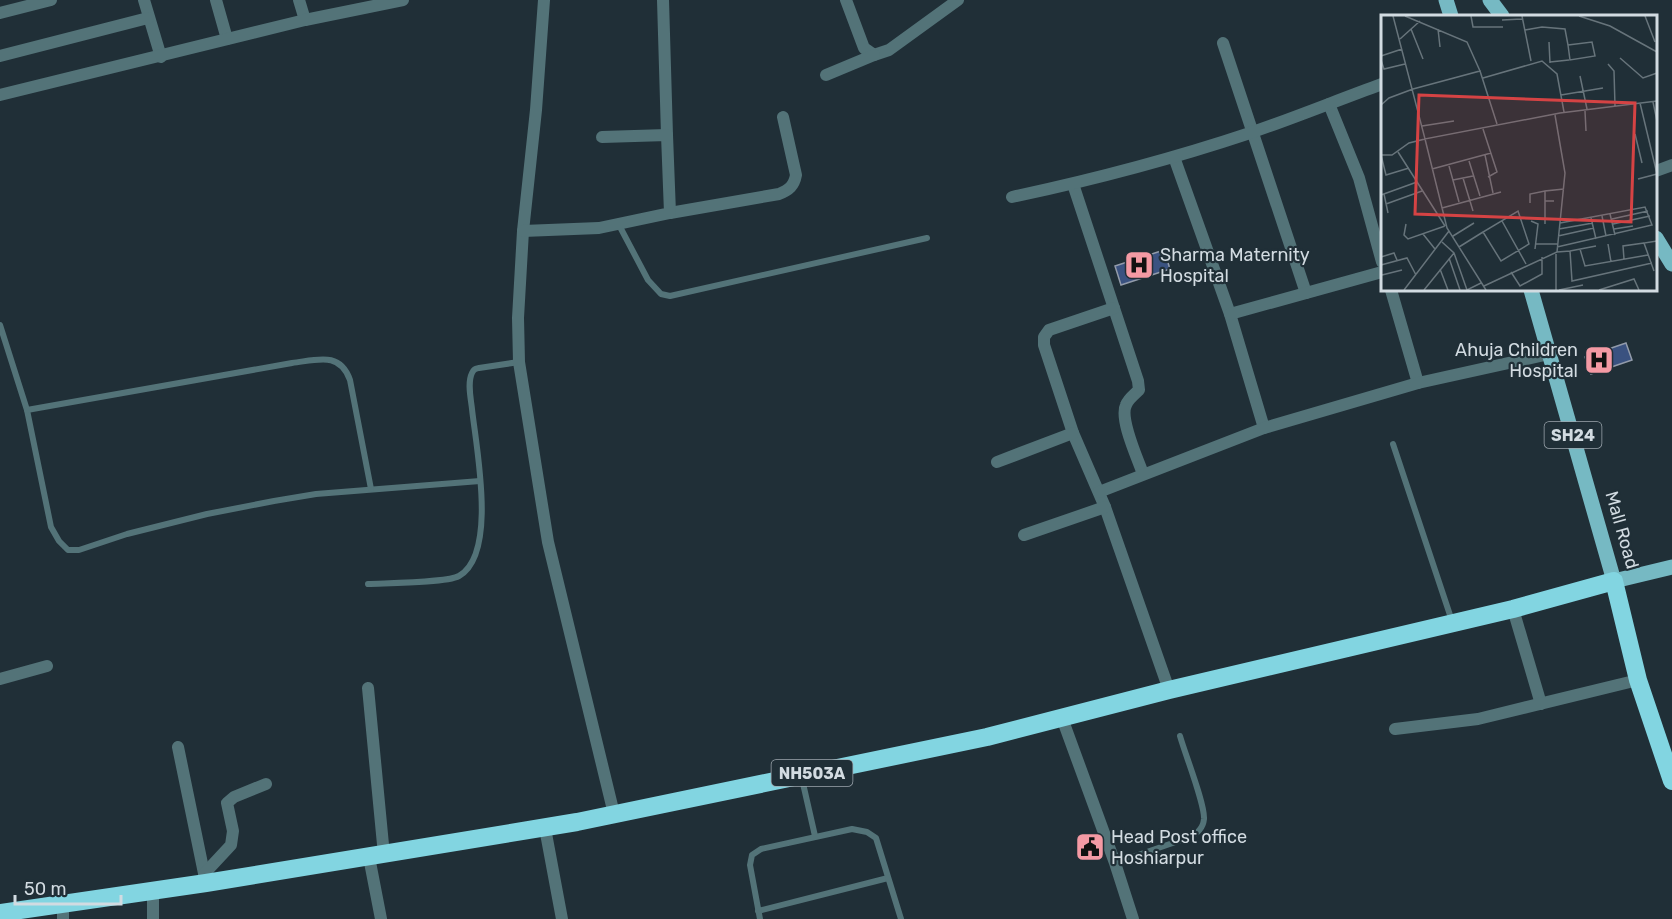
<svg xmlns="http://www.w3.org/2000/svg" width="1672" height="919" viewBox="0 0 1672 919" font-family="Rubik,sans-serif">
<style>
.building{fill:#3a5280;stroke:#929baa;stroke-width:1.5}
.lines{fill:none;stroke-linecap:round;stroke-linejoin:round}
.lane{stroke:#537378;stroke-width:6}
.street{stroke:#537378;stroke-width:12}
.primary{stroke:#76b9c3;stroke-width:15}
.highway{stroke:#82d5e1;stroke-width:18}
.labels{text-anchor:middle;stroke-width:4.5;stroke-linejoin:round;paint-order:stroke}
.shield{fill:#202f37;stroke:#9da7ae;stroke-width:1.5}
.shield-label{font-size:16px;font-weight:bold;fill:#d2dbe1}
.poi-label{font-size:18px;fill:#d2dbe1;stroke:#202f37;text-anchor:start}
.street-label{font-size:18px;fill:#d2dbe1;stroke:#202f37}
.inset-road{fill:none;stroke:#67747b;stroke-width:1.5}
.view{fill:#d54344;fill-opacity:0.15;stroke:#d54344;stroke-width:3}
.inset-edge{fill:none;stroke:#d2dbe1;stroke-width:3}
</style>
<rect width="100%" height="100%" fill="#202f37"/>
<g class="building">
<path d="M1164,250L1170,269L1121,285L1115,266Z"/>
<path d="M1626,343L1632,360L1591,374L1585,357Z"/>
</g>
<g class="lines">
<g class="lane">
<path d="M619,225L648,280L661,294L670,296L927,238"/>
<path d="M0,325L27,410L51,527L59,541L68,550H79L127,534L207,514L274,501L316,494L480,481"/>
<path d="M27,410L292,363C317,360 340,351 350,380L371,489"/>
<path d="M1393,444L1452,621"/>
<path d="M368,584C385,583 446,583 459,576C498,554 476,447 472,409C471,399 467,383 472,373C474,369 475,369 479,368L519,362"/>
<path d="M802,779L815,836"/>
<path d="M1115,863L1190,837C1197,833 1203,829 1204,819C1205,804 1185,754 1180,736"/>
<path d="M758,911L888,878"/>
<path d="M760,919L750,865L752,855L761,849L852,829L867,832L876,838L901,919"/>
</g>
<g class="street">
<path d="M144,0L161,57"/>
<path d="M216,0L227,39"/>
<path d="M299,0L305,20"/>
<path d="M544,0L536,110L523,231L518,318L519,362L548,542L614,814"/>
<path d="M663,0L667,135"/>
<path d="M846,0L864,48L874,55L889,50L958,0"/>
<path d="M0,13L51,0"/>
<path d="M1223,43L1306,293"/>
<path d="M0,56L148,18"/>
<path d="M826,75L874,55"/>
<path d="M0,95L305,20L403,0"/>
<path d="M1329,104L1359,178L1382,262"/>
<path d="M1174,157L1230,314L1264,428"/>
<path d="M1656,171L1672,165"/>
<path d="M1073,184L1138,381L1139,390C1135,394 1128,399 1126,405C1119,419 1138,459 1143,474"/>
<path d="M1012,197C1092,180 1172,159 1250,133C1294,118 1338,100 1382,84"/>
<path d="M670,213L779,194C789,190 794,186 796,175L783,117"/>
<path d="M523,231L599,228L670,213L667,135L602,137"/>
<path d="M1391,290L1418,383"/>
<path d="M1114,308L1049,330L1044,337V345L1073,433L1105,507L1169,690"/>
<path d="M1230,314L1382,272"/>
<path d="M997,462L1073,433"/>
<path d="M1099,492L1264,428L1418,383L1549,354"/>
<path d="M1024,535L1105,507"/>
<path d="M1513,609L1541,704"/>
<path d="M0,679L47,666"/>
<path d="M368,688L384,855"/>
<path d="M1062,718L1115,863L1133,919"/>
<path d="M1395,729L1478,719L1638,680"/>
<path d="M178,747L206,883"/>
<path d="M545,828L562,919"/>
<path d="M369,857L381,919"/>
<path d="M204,874L231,845L233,831L227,803L234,797L266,784"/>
<path d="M153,891V919"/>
<path d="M63,903V919"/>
</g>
<g class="primary">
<path d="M1446,0L1451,16"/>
<path d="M1490,0L1502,16"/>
<path d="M1656,238L1672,264"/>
<path d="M1531,290L1614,581L1672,567"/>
</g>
<path class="highway" d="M0,913L206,883L577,822L987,737L1169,690L1513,609L1614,581L1638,680L1672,781"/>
</g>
<defs>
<g id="hospital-square" transform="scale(1.5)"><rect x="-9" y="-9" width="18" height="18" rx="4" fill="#f49aa4" stroke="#202f37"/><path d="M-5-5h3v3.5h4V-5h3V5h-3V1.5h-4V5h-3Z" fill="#111"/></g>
<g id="civic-square" transform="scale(1.5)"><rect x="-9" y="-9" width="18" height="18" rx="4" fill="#f49aa4" stroke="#202f37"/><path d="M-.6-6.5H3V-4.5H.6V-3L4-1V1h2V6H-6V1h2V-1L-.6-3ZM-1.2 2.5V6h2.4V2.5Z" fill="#111"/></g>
</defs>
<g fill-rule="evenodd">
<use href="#hospital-square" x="1139" y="265"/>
<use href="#hospital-square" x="1599" y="360"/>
<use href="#civic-square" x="1090" y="847"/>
</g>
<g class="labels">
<g class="shield">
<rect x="1544.5" y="422" width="57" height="26" rx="4.5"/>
<rect x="771.5" y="760" width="81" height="26" rx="4.5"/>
</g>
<g class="shield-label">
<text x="1573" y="441">SH24</text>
<text x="812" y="779">NH503A</text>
</g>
<g class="poi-label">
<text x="1160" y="261">Sharma Maternity<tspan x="1160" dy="21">Hospital</tspan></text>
<text x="1578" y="356" text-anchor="end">Ahuja Children<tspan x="1578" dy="21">Hospital</tspan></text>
<text x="1111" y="843">Head Post office<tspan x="1111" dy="21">Hoshiarpur</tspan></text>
</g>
<g class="street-label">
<text transform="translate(1622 530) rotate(74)" y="6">Mall Road</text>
</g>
</g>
<g transform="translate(1381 15)">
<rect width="276" height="276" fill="#202f37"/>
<path class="inset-road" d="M12,1L44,124L179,98L276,86M24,1L86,27L99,56M90,1L92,12H122M141,1L150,46M198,1L229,11L276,37M264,1L274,27M121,5L141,4M30,14L42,44M57,14L59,32M144,15L161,12L184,14L187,30L189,45L214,41L211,27L187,30M19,24L39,6M168,27L169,48M0,41L21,34M239,43L262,63L276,58M0,45L3,54L24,49M169,47L188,45M227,49L233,56L234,91M199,61L206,94M102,63L161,46L176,59L183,97M32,74L99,56L116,109M180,80L222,73M272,87L276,106M259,88L276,159M0,90L8,83L32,74M204,96L205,116M41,111L73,106M102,114L116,157L107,162M254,119L261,148M17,137L64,211M0,140L5,160L28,153M0,140H11L28,128L44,124L66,213L105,275M104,140L112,178M88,146L99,181M68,151L78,187M51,154L110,138M82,163L92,196M257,164L276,159M72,165L92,161M3,179L7,198M0,180L36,167M164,186V209M173,186H164V176L183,174M149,188V179L164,176M5,189L41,176M61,193L120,177M137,196L148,229L120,246L102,217ZM229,199L234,220M221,201L225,221M210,203L215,224M231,204L267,196M121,206L145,249M150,206L157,209L154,234M25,209L23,220L27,224L64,211M232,209L269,201M178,214L212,208M233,214L252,211M42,219L54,234M72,221L93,208M177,221L213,213M61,227L73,238L86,275L100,268M154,229H177M227,229L230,247M78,232L102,217M176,232L271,210L264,192L179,208M199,234L204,251L267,240M189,236L215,231M176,237L189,236L191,266L271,248M0,242L13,238L16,245M68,243L79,275M243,244L242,231L263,228M0,250L26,243L35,260M59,254L67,275M273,256L263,228L276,226M130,257L139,271L161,259V242M1,260L21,255M103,271L176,237L184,158L174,100M23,275L68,216M43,275L73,238M175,275V239M178,275L202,270M218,275L253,264L258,275"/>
<path class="view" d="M38,80L254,88L250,207L34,199Z"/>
<rect width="276" height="276" class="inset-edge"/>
</g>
<path d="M15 895v9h106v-9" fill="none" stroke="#d2dbe1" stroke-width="3"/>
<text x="24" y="895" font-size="18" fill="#d2dbe1" stroke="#202f37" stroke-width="4.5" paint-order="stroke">50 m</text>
</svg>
